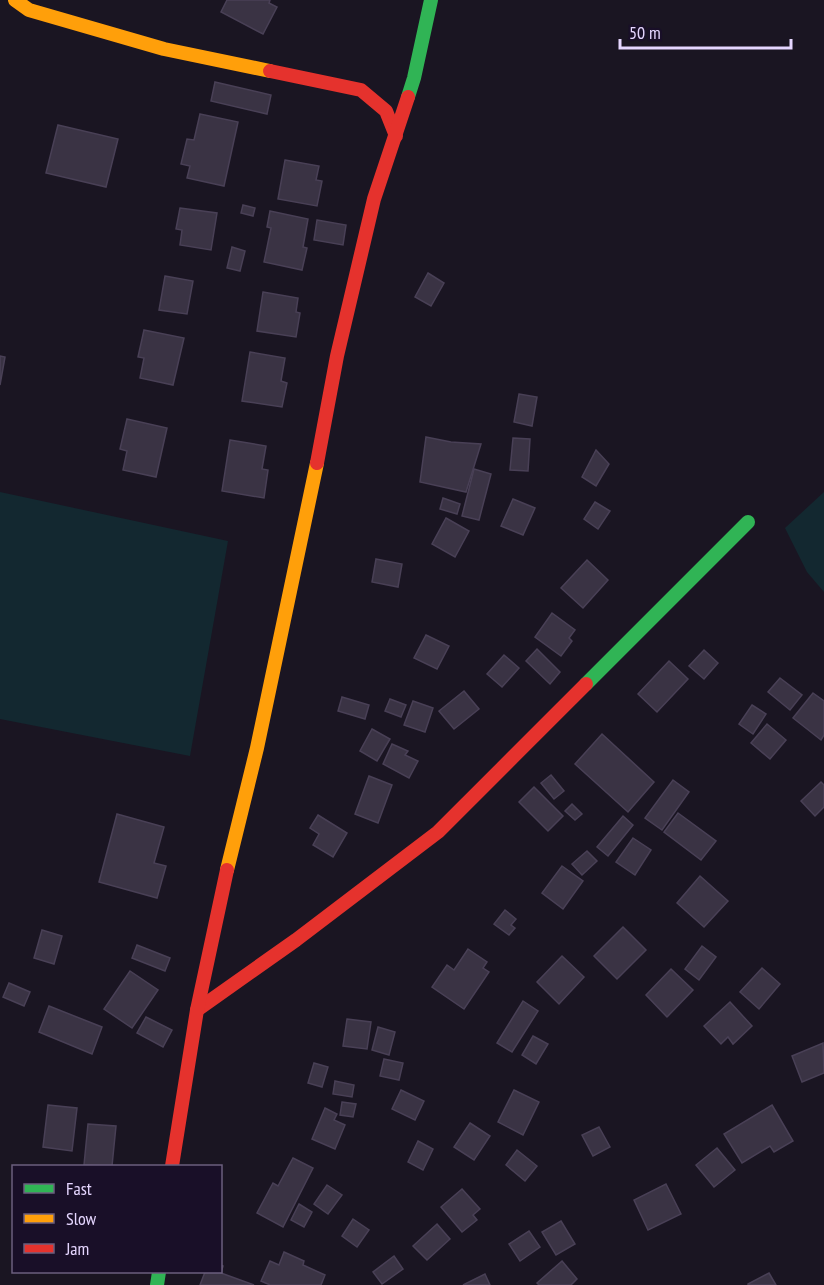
<svg xmlns="http://www.w3.org/2000/svg" width="824" height="1285" viewBox="0 0 824 1285" font-family="'PT Sans Narrow',sans-serif">
<style>
.green{fill:#132830}
.building{fill:#3a3344;stroke:#494056;stroke-width:1.5}
.lines{fill:none;stroke-linecap:round;stroke-linejoin:round}
.fast{stroke:#30b455;stroke-width:14}
.slow{stroke:#ff9f0a;stroke-width:14}
.jam{stroke:#e5322d;stroke-width:14}
</style>
<rect width="100%" height="100%" fill="#1a1522"/>
<g class="green">
<path d="M0,492L228,541L190,756L0,719Z"/>
<path d="M824,492V592L807,572L785,528Z"/>
</g>
<g class="building">
<path d="M227,0H270L269,3L277,7L263,34L221,12Z"/>
<path d="M215,82L271,95L267,114L211,101Z"/>
<path d="M200,114L238,122L224,186L187,178L190,166L181,164L187,139L194,140Z"/>
<path d="M58,125L118,139L106,187L46,173Z"/>
<path d="M285,160L319,166L316,180L322,181L317,206L278,199Z"/>
<path d="M243,205L255,208L253,216L241,213Z"/>
<path d="M180,208L217,213L211,250L180,245L182,230L176,229Z"/>
<path d="M270,211L308,219L303,247L307,248L302,270L264,262L271,228L267,227Z"/>
<path d="M317,220L346,225L343,245L314,240Z"/>
<path d="M232,247L245,251L240,271L227,268Z"/>
<path d="M428,273L444,283L431,306L415,297Z"/>
<path d="M165,276L193,281L187,314L159,310Z"/>
<path d="M263,292L298,298L296,312L300,313L296,337L257,331Z"/>
<path d="M144,330L184,338L173,385L140,378L144,358L138,357Z"/>
<path d="M250,352L285,358L281,381L287,383L282,407L242,401Z"/>
<path d="M0,356L5,357L0,385Z"/>
<path d="M519,394L537,397L532,426L514,422Z"/>
<path d="M127,419L167,428L156,477L123,470L127,451L120,449Z"/>
<path d="M426,437L451,442L481,444L466,492L420,482Z"/>
<path d="M513,438L530,439L528,471L510,470Z"/>
<path d="M230,440L266,446L262,469L268,470L264,498L222,491Z"/>
<path d="M596,450L609,464L596,486L582,477Z"/>
<path d="M474,469L491,474L479,520L462,516Z"/>
<path d="M443,498L460,504L457,514L440,509Z"/>
<path d="M513,499L535,508L523,535L501,526Z"/>
<path d="M595,502L610,511L598,529L584,519Z"/>
<path d="M446,518L469,531L455,557L432,544Z"/>
<path d="M376,559L402,564L398,587L372,582Z"/>
<path d="M587,560L608,580L583,608L561,588Z"/>
<path d="M552,613L575,630L569,638L572,641L561,656L535,637Z"/>
<path d="M426,635L449,646L437,669L414,658Z"/>
<path d="M537,649L560,672L550,684L526,661Z"/>
<path d="M704,650L718,663L704,679L689,666Z"/>
<path d="M504,655L519,668L502,687L487,674Z"/>
<path d="M669,661L688,679L657,712L638,694Z"/>
<path d="M780,678L802,695L790,710L768,692Z"/>
<path d="M464,691L479,709L454,729L439,711Z"/>
<path d="M813,693L824,701V735L821,740L793,718Z"/>
<path d="M342,697L369,705L365,719L338,711Z"/>
<path d="M390,699L406,705L401,717L385,711Z"/>
<path d="M413,701L433,708L425,732L404,725Z"/>
<path d="M752,705L766,714L753,734L739,724Z"/>
<path d="M767,724L786,740L770,759L751,743Z"/>
<path d="M372,729L390,739L377,761L360,751Z"/>
<path d="M602,734L654,782L628,812L575,764Z"/>
<path d="M392,744L408,751L405,755L418,761L409,778L383,764Z"/>
<path d="M551,775L564,791L554,799L541,783Z"/>
<path d="M369,776L392,785L378,823L355,814Z"/>
<path d="M673,780L689,792L662,830L645,818Z"/>
<path d="M821,782L824,785V807L815,816L801,801Z"/>
<path d="M534,787L563,816L548,831L519,802Z"/>
<path d="M572,804L582,814L575,820L565,811Z"/>
<path d="M678,813L716,841L701,860L664,832Z"/>
<path d="M117,814L164,827L154,863L166,866L157,898L99,882Z"/>
<path d="M318,815L347,833L333,857L313,845L319,834L310,828Z"/>
<path d="M623,816L633,825L608,856L597,847Z"/>
<path d="M633,838L651,850L635,875L616,862Z"/>
<path d="M587,851L597,861L582,875L572,864Z"/>
<path d="M562,866L583,881L563,909L542,893Z"/>
<path d="M700,876L728,901L704,927L677,903Z"/>
<path d="M505,910L516,919L511,925L515,928L509,935L494,924Z"/>
<path d="M623,927L646,950L617,979L594,956Z"/>
<path d="M42,930L62,936L54,964L34,958Z"/>
<path d="M137,945L170,958L165,971L132,958Z"/>
<path d="M702,946L716,957L699,980L685,969Z"/>
<path d="M468,949L487,962L483,968L489,972L464,1009L432,987L447,965L454,970Z"/>
<path d="M562,956L584,977L559,1004L537,982Z"/>
<path d="M762,968L780,984L759,1009L740,992Z"/>
<path d="M671,969L693,990L667,1017L646,995Z"/>
<path d="M130,971L158,990L132,1028L104,1009Z"/>
<path d="M9,983L30,992L24,1006L3,997Z"/>
<path d="M523,1001L538,1011L512,1052L497,1043Z"/>
<path d="M730,1002L752,1026L733,1044L728,1037L721,1044L704,1026Z"/>
<path d="M49,1006L102,1027L92,1054L39,1032Z"/>
<path d="M146,1017L172,1030L163,1047L137,1033Z"/>
<path d="M347,1019L371,1022L367,1049L343,1046Z"/>
<path d="M378,1027L395,1032L389,1055L372,1050Z"/>
<path d="M533,1036L548,1044L536,1064L522,1055Z"/>
<path d="M823,1043L824,1073L802,1082L792,1056Z"/>
<path d="M384,1059L403,1063L399,1080L380,1076Z"/>
<path d="M314,1063L328,1067L322,1087L308,1083Z"/>
<path d="M335,1081L354,1085L352,1097L333,1094Z"/>
<path d="M401,1090L424,1101L415,1120L392,1109Z"/>
<path d="M514,1090L539,1102L523,1135L498,1122Z"/>
<path d="M342,1102L356,1104L353,1117L340,1115Z"/>
<path d="M48,1105L77,1108L72,1151L43,1147Z"/>
<path d="M772,1105L793,1141L774,1152L770,1146L742,1163L724,1134Z"/>
<path d="M325,1108L337,1114L334,1120L345,1125L335,1149L312,1139Z"/>
<path d="M470,1123L490,1136L474,1160L454,1147Z"/>
<path d="M88,1124L116,1126L112,1166L84,1165Z"/>
<path d="M599,1127L610,1147L593,1156L582,1135Z"/>
<path d="M418,1141L433,1149L423,1170L408,1162Z"/>
<path d="M717,1148L735,1170L714,1187L696,1165Z"/>
<path d="M517,1150L537,1166L525,1181L506,1165Z"/>
<path d="M293,1158L313,1168L283,1227L257,1213L273,1183L278,1186Z"/>
<path d="M666,1184L681,1214L648,1230L634,1200Z"/>
<path d="M327,1185L342,1195L328,1214L314,1204Z"/>
<path d="M462,1189L480,1209L473,1215L477,1220L462,1232L441,1207Z"/>
<path d="M299,1204L312,1212L304,1227L291,1220Z"/>
<path d="M353,1219L369,1230L357,1247L342,1236Z"/>
<path d="M561,1221L575,1244L556,1255L542,1232Z"/>
<path d="M437,1224L450,1239L427,1260L413,1246Z"/>
<path d="M529,1231L540,1247L520,1261L509,1244Z"/>
<path d="M284,1252L304,1261L303,1265L325,1275L321,1285H270L261,1281L270,1261L279,1265Z"/>
<path d="M394,1256L403,1269L382,1284L373,1272Z"/>
<path d="M562,1261L577,1279L571,1285H539L537,1283Z"/>
<path d="M220,1265L223,1266L221,1273L254,1285H200L205,1272H220Z"/>
<path d="M769,1273L776,1285H748V1284Z"/>
<path d="M485,1274L490,1285H463Z"/>
</g>
<g class="lines">
<g class="fast">
<path d="M408,97L414,78L431,0"/>
<path d="M586,684L748,522"/>
<path d="M157,1285L159,1272"/>
</g>
<g class="slow">
<path d="M15,0L29,10L164,49L270,71"/>
<path d="M227,870L257,748L317,463"/>
</g>
<g class="jam">
<path d="M270,71L361,90L386,111L396,136"/>
<path d="M317,463L337,356L374,199L408,97"/>
<path d="M197,1010L296,940L438,832L586,684"/>
<path d="M172,1166L197,1010L227,870"/>
</g>
</g>
<rect x="12" y="1165" width="210" height="108" fill="#190f28" stroke="#6b5f7e" stroke-width="1.5"/>
<rect x="24" y="1184" width="30" height="9" fill="#30b455" stroke="#6b5f7e" stroke-width="1.5"/>
<text x="66" y="1195" font-size="18" fill="#e5d6ff">Fast</text>
<rect x="24" y="1214" width="30" height="9" fill="#ff9f0a" stroke="#6b5f7e" stroke-width="1.5"/>
<text x="66" y="1225" font-size="18" fill="#e5d6ff">Slow</text>
<rect x="24" y="1244" width="30" height="9" fill="#e5322d" stroke="#6b5f7e" stroke-width="1.5"/>
<text x="66" y="1255" font-size="18" fill="#e5d6ff">Jam</text>
<path d="M620 39v9h171v-9" fill="none" stroke="#e5d6ff" stroke-width="3"/>
<text x="629" y="39" font-size="18" fill="#e5d6ff" stroke="#190f28" stroke-width="4.5" paint-order="stroke">50 m</text>
</svg>
